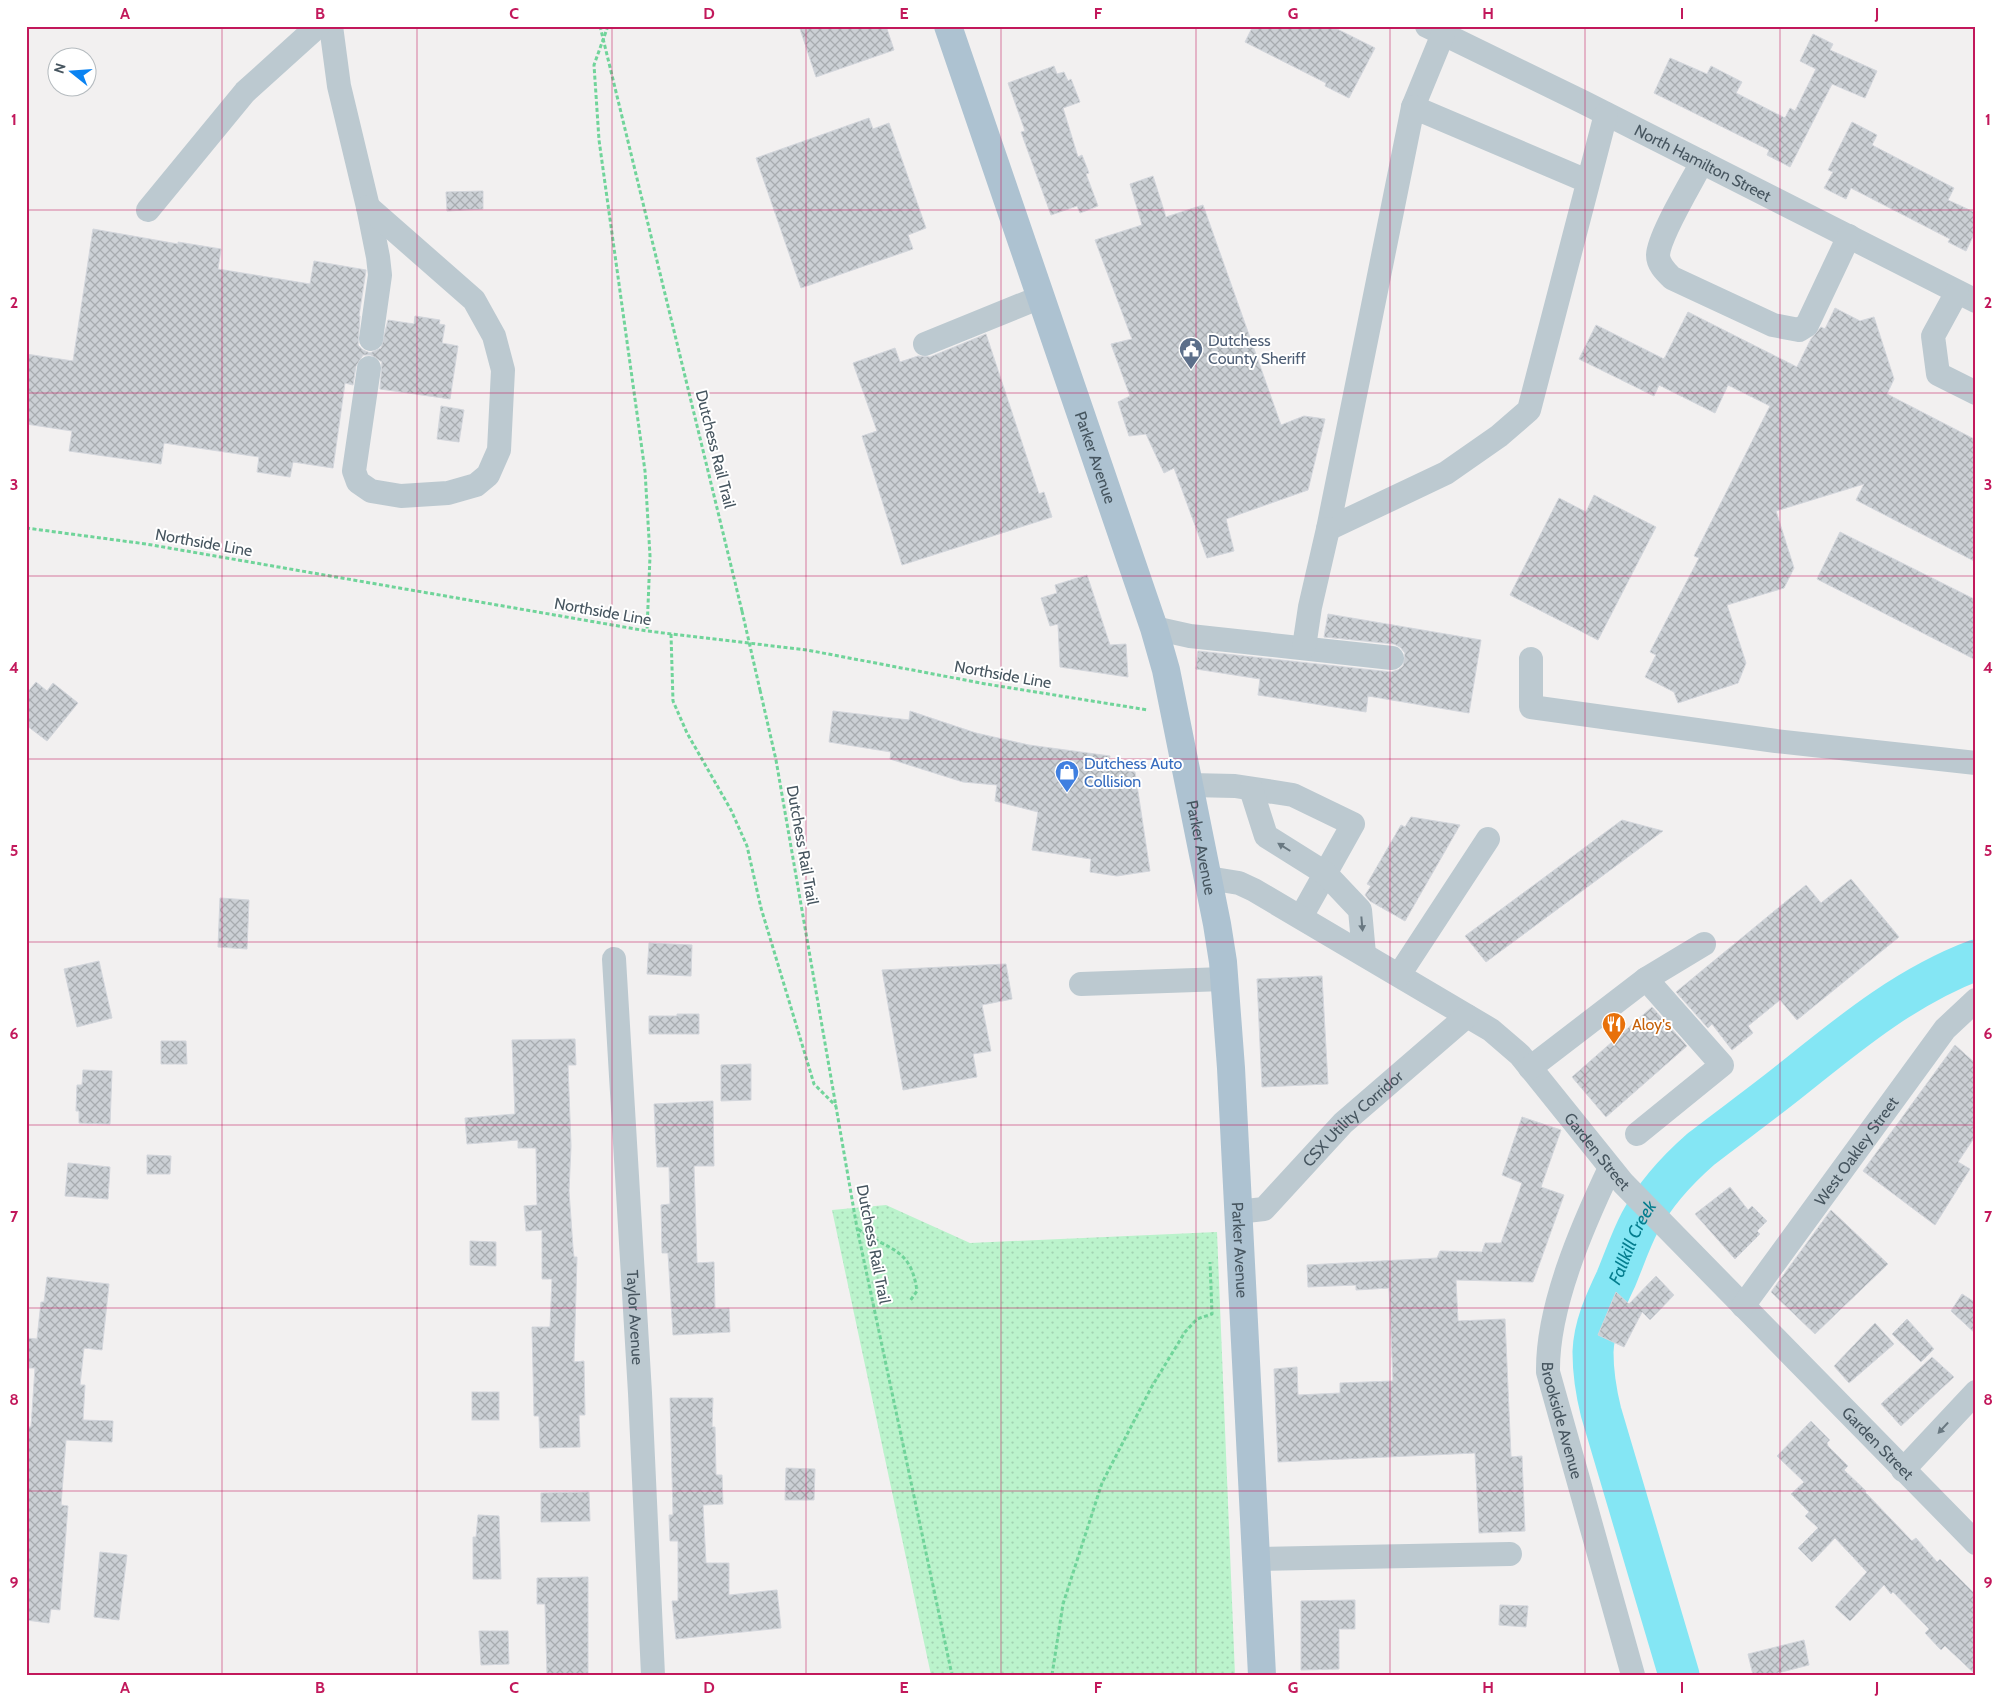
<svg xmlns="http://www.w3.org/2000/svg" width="2002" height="1701" viewBox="0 0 2002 1701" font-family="Cabin,sans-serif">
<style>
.park{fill:url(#park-dots)}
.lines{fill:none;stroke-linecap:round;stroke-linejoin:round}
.river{stroke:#84e6f4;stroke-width:41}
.building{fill:url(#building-cross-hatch);stroke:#d3d6dc}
.path{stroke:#70d49a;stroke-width:3;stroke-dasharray:4 2.5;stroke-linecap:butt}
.minor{stroke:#bcc9d0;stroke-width:24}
.major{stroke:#adc2d1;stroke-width:28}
.path-bridge{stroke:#70d49a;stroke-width:3;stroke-dasharray:4 2.5;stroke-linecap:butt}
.oneway{fill:#697881}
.grid{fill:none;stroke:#c2185b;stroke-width:1;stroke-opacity:0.55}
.labels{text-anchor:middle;stroke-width:4;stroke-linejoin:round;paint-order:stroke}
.street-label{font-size:16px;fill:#46555f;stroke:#fff}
.service-label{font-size:16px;fill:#4e5e75;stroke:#fff;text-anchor:start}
.shop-label{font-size:16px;fill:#366cbe;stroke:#fff;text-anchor:start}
.food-label{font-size:16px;fill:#c56008;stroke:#fff;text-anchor:start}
.water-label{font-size:18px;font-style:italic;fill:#047d8e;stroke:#fff}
.neatline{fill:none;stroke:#c2185b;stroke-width:2}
.grid-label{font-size:16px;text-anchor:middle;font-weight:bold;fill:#c2185b}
</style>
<defs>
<pattern id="park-dots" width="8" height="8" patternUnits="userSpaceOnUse" patternTransform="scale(1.25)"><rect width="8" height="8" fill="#bbf3cc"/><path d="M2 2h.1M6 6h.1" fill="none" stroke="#a2d2b2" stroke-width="1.8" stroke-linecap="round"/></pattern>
<pattern id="building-cross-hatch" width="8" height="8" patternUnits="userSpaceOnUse" patternTransform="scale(1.25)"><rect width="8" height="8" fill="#cbd0d5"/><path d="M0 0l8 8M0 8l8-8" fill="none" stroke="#a7acb0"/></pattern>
</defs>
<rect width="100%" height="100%" fill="#f2f0f0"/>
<path class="park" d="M886,1205L970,1243L1217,1232L1235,1675H931L832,1210Z"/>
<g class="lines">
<path class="river" id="s1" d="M1679,1675L1601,1412C1596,1392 1593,1373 1593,1352C1594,1326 1605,1302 1616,1279C1624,1260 1630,1241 1640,1222C1655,1194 1677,1170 1701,1149C1732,1125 1764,1102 1795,1077C1851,1032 1907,986 1976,960"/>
</g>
<g class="building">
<path d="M799,26H886L894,50L816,77Z"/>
<path d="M1253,26H1331L1375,48L1349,98L1325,86L1326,83L1245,42Z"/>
<path d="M1813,34L1833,44L1830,50L1877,71L1865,98L1832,84L1790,167L1767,155L1769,150L1654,93L1670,58L1707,74L1711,66L1742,82L1736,93L1785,118L1790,108L1795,111L1816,69L1800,61Z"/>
<path d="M1054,66L1057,74L1064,72L1068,81L1071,79L1080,102L1063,108L1078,157L1082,155L1089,173L1086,174L1098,206L1080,213L1077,206L1051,215L1021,132L1025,131L1008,83Z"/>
<path d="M869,118L873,129L889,123L926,228L908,235L913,249L801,288L756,158Z"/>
<path d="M1852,122L1877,135L1872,145L1954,188L1948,200L1976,213V230L1966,251L1948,242L1950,239L1851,188L1846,199L1824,188L1833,172L1828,170Z"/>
<path d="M1153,176L1166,217L1203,205L1281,425L1304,416L1325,419L1308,490L1226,519L1234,551L1207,558L1174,468L1164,473L1146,434L1129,436L1118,402L1130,396L1111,344L1132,339L1095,240L1142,225L1130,184Z"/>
<path d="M483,191V209L447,211L446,192Z"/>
<path d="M93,229L178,244V242L221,249L218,269L310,284L314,261L366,270L359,316H360L358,345L363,350L370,353L381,348L388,320L414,324L415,316L440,320L439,324L445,325L442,343L458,346L450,399L380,389L382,362L371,355H363L356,366L353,385L345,383L333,468L293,462L290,477L257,472L259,457L164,443L161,464L69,451L72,431L26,424V354L73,361Z"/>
<path d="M1835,308L1860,321L1874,317L1894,379L1887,394L1976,440V562L1856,500L1864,484L1776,511L1794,568L1784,588L1727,605L1746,663L1738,683L1678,703L1674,692L1645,677L1656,655L1650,652L1699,558L1694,556L1770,406L1728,385L1715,413L1659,385L1654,396L1579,359L1596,325L1664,359L1688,312L1797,367L1811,339L1821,327L1825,329Z"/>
<path d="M986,334L1039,494L1044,492L1052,517L902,565L862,436L877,431L853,363L895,348L900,362L918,356L930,357Z"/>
<path d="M441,406L464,410L459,442L437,439Z"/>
<path d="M1594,495L1656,527L1598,640L1510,595L1559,498L1586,512Z"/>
<path d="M1840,532L1976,600V660L1817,579Z"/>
<path d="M1087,575L1110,645L1126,644L1128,677L1060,667L1058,624L1050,626L1041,598L1057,593L1055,585Z"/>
<path d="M1328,614L1481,640L1469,713L1368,696L1366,712L1258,695L1260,679L1196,669L1198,651L1391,672L1398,670L1403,666L1405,653L1400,647L1394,644L1324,637Z"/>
<path d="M36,682L47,691L53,683L78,703L47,741L26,725V694Z"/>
<path d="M833,711L909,720L910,711L976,733L1029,745L1110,756L1108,768L1135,772L1150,871L1117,876L1090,872L1091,859L1032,850L1038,812L995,801L997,785L963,782L890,759L891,752L829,742Z"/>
<path d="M1411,817L1460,825L1405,921L1370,901L1365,895L1371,886L1367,884L1401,825L1405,827Z"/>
<path d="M1622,820L1663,831L1486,962L1465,936Z"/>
<path d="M1851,879L1899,937L1797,1020L1780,1000L1748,1026L1753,1033L1732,1050L1712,1024L1708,1028L1676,992L1806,885L1821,903Z"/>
<path d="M220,898L249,900L247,949L218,947Z"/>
<path d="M649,943L692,945L691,976L647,974Z"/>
<path d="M99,961L112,1018L77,1027L64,969Z"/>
<path d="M1006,964L1012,999L982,1005L991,1051L973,1054L977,1077L903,1090L882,970Z"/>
<path d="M1322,976L1328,1084L1262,1087L1257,979Z"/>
<path d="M1652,1007L1687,1046L1606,1117L1572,1077Z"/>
<path d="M677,1014H699V1034H649V1016H677Z"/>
<path d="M575,1039L576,1065H568L571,1146L569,1191L573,1248L574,1257H577L574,1362L584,1361L585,1415H579L580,1447L540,1448L539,1416H534L532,1327H550L552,1279H542V1230L526,1231L524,1206L537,1205L536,1148H518V1140L467,1144L465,1118L515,1114L512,1040Z"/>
<path d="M161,1041H186L187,1064H161Z"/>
<path d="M1955,1045L1976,1064V1135L1958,1162L1970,1169L1935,1225L1863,1171Z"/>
<path d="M751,1064V1100L721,1101V1065Z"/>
<path d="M83,1070L112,1071L110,1124L79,1123V1111H76L77,1085H82Z"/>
<path d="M713,1101L714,1166H694L697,1263L714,1262L715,1309L729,1308L730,1332L673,1335L668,1253H662L661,1205L670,1204L669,1167H657L654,1104Z"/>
<path d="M1522,1117L1561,1130L1541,1187L1564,1195L1533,1282L1456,1280L1458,1321L1505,1319L1511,1457L1522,1456L1525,1531L1479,1533L1475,1453L1278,1462L1274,1369L1297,1367L1298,1395L1340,1393V1383L1393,1381L1389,1288L1356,1290V1285L1308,1287L1307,1265L1437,1258L1440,1251L1482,1252L1485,1243H1501L1522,1183L1502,1175Z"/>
<path d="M147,1155L171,1156L170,1174H147Z"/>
<path d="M68,1163L110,1167L108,1199L65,1196Z"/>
<path d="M1730,1187L1748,1210L1752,1206L1767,1221L1757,1231L1760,1234L1735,1259L1695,1214Z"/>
<path d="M1831,1210L1888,1264L1815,1334L1771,1292Z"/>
<path d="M470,1241L496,1242V1266L470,1265Z"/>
<path d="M1656,1276L1674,1295L1650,1320L1642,1312L1624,1347L1598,1335L1616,1292L1629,1304Z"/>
<path d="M47,1277L109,1284L102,1350L84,1348L80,1385H85L83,1420L113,1421L112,1442L66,1440L61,1505L68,1506L60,1610L51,1609L49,1623L26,1620L28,1495H26V1481L29,1453H26V1427H31L35,1368H26V1338L37,1339L41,1302H44Z"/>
<path d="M1962,1294L1976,1303V1334L1951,1311Z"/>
<path d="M1907,1319L1934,1349L1921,1362L1892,1334Z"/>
<path d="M1875,1323L1894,1344L1849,1383L1834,1366Z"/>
<path d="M1932,1357L1954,1377L1901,1426L1881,1404Z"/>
<rect x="472" y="1392" width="27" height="28"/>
<path d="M670,1398H713L712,1427H715L716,1475H722L723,1504L703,1505L706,1563H729V1595L777,1590L781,1628L676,1639L672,1601H678V1541H670L669,1515H673Z"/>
<path d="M1811,1421L1830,1440L1827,1443L1828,1446L1848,1466L1844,1470L1866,1491L1865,1492L1912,1541L1916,1538L1937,1562L1940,1559L1976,1595V1675L1945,1646L1941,1650L1925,1633L1929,1629L1893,1592L1891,1594L1884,1585L1850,1621L1835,1607L1867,1572L1835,1538L1812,1562L1798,1548L1818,1528L1805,1516L1809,1512L1791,1494L1804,1482L1777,1456Z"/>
<path d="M786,1468L815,1469L814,1500H785Z"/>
<path d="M589,1492L590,1521L541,1522V1493Z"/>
<path d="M478,1515L499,1516L501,1579H473V1537H476Z"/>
<path d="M100,1552L127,1555L119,1620L94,1617Z"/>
<path d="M588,1577V1675H547L545,1604H537V1578Z"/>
<path d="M1355,1600V1629H1339V1669L1301,1670V1601Z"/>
<path d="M1500,1605L1528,1606L1526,1627L1499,1625Z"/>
<path d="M479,1631H508L509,1664L481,1665Z"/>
<path d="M1804,1640L1809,1665L1770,1675H1753L1748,1654Z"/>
</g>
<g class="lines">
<g class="path">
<path d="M600,26L742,611"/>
<path d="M608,26L594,65L599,140L645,471L650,556L647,631"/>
<path d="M26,528L146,544L647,631L807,650L986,684L1148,710"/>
<path d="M671,634L673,701L687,733L731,810L747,846L761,908L814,1084L836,1106"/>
<path d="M760,690L776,760L857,1228L952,1675"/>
<path d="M858,1229C889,1251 911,1247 917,1291L910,1301"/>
<path d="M1052,1675L1063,1604L1102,1483L1151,1388L1185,1332L1197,1319L1212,1314L1210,1262"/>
</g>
<g class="minor">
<path d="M331,26L339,86L368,207L378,257L380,275L371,339"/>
<path id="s2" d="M1427,26L1583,102L1976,301"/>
<path d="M1413,107L1443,34"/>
<path d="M1702,162C1692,182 1659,235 1658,255C1658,265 1666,272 1672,278L1773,325L1799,330L1807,325L1849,236"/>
<path d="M1587,181L1413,107L1328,529L1446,473L1499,436L1529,410L1606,114"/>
<path d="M368,207L474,300L494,336L503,370L499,450L488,475L476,485L448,493L401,496L371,491L358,482L354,471L369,368"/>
<path d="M148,210L245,92L318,26"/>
<path d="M1957,292L1933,336L1938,374L1976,393"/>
<path d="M925,344L1041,297"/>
<path d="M1154,628L1190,636L1392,658"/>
<path d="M1304,647L1310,607L1328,529"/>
<path d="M1531,659V707L1776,741L1976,763"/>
<path d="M1190,785L1235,786L1293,795L1353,824L1301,917"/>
<path d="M1251,789L1266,836L1325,873L1360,910L1364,954"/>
<path id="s3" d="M1208,878L1239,883L1254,890L1491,1030L1520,1055L1623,1183L1976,1543"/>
<path id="s4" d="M614,959L640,1393L653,1675"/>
<path d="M1399,975L1488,839"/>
<path d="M1081,984L1224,979"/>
<path d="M1530,1068L1646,979L1704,944"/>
<path d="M1637,1134L1722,1065L1646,979"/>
<path id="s5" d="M1610,1168C1582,1227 1547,1307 1548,1372L1633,1675"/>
<path id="s6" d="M1237,1212L1264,1209L1343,1123L1467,1016"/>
<path id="s7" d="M1743,1306L1945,1029L1976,1000"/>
<path d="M1903,1470L1976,1392"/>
<path d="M1256,1559L1510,1554"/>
</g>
<path class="major" id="s8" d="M948,26L1154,628L1166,670L1217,924L1223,962L1231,1068L1262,1675"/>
<path class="path-bridge" d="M742,611L760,690"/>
</g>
<defs><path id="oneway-solid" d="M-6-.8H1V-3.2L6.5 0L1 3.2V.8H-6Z" transform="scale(1.25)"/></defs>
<g class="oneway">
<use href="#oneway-solid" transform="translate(1284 847) rotate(-148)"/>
<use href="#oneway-solid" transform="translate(1362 924) rotate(85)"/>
<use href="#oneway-solid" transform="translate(1943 1428) rotate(133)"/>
</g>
<path class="grid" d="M222,26V1675M417,26V1675M612,26V1675M806,26V1675M1001,26V1675M1196,26V1675M1390,26V1675M1585,26V1675M1780,26V1675M26,210H1976M26,393H1976M26,576H1976M26,759H1976M26,942H1976M26,1125H1976M26,1308H1976M26,1491H1976"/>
<defs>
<g id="civic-pin" transform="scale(1.25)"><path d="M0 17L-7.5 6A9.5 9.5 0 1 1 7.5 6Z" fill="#5c6f8a" stroke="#fff"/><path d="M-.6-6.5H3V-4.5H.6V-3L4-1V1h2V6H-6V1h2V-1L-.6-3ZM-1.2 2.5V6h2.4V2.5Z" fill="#fff"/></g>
<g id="shop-pin" transform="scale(1.25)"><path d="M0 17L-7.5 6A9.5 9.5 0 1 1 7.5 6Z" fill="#3f7fe0" stroke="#fff"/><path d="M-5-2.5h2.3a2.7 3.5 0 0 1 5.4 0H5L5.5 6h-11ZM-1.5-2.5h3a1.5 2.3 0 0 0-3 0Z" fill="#fff"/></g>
<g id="restaurant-pin" transform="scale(1.25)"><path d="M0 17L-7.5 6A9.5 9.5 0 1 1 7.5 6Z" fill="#e8710a" stroke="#fff"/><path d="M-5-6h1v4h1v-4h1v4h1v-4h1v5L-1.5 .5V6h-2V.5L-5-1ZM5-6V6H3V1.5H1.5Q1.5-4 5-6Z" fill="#fff"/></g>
</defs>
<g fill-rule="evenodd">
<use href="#civic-pin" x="1191" y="349"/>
<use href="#shop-pin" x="1067" y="772"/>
<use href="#restaurant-pin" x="1614" y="1024"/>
</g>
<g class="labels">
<g class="street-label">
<text dy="6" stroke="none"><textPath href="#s2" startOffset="308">North Hamilton Street</textPath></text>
<text transform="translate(716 449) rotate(76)" y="6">Dutchess Rail Trail</text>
<text dy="6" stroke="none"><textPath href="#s8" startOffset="456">Parker Avenue</textPath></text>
<text transform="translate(204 542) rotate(10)" y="6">Northside Line</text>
<text transform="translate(603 611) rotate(10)" y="6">Northside Line</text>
<text transform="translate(1003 674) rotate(10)" y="6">Northside Line</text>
<text transform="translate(803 845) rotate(80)" y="6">Dutchess Rail Trail</text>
<text dy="6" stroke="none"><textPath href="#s8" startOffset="861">Parker Avenue</textPath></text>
<text dy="6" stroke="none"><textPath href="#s6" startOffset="154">CSX Utility Corridor</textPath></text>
<text dy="6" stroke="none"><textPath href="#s7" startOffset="192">West Oakley Street</textPath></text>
<text dy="6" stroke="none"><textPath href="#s3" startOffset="485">Garden Street</textPath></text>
<text transform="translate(874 1244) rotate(79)" y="6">Dutchess Rail Trail</text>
<text dy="6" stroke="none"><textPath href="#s8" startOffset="1266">Parker Avenue</textPath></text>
<text dy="6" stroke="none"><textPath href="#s4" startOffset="359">Taylor Avenue</textPath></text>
<text dy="6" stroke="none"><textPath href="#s5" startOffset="265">Brookside Avenue</textPath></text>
<text dy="6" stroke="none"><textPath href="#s3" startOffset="890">Garden Street</textPath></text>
</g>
<g class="service-label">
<text x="1208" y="346">Dutchess<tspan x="1208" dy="18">County Sheriff</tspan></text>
</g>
<g class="shop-label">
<text x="1084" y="769">Dutchess Auto<tspan x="1084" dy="18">Collision</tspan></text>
</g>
<g class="food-label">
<text x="1632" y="1030">Aloy's</text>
</g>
<g class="water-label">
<text dy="6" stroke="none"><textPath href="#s1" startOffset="452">Fallkill Creek</textPath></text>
</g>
</g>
<rect width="2002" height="1701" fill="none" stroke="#ffffff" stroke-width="55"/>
<g transform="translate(72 72) rotate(287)"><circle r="24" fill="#ffffff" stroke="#b5bbbf"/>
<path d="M0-4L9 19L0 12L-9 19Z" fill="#0a83f2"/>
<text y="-8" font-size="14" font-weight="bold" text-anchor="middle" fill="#46555f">N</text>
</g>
<rect x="28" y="28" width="1946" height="1646" class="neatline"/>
<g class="grid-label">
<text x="125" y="19">A</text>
<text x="320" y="19">B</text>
<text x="514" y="19">C</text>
<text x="709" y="19">D</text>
<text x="904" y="19">E</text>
<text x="1098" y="19">F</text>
<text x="1293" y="19">G</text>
<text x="1488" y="19">H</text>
<text x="1682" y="19">I</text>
<text x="1877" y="19">J</text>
<text x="14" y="125">1</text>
<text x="1988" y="125">1</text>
<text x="14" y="308">2</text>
<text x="1988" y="308">2</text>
<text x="14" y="490">3</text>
<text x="1988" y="490">3</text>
<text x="14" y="673">4</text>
<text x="1988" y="673">4</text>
<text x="14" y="856">5</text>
<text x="1988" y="856">5</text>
<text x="14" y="1039">6</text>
<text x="1988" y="1039">6</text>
<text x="14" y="1222">7</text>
<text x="1988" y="1222">7</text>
<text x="14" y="1405">8</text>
<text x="1988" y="1405">8</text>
<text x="14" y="1588">9</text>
<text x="1988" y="1588">9</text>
<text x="125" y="1693">A</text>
<text x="320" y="1693">B</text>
<text x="514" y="1693">C</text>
<text x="709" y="1693">D</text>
<text x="904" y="1693">E</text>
<text x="1098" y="1693">F</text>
<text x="1293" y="1693">G</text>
<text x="1488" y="1693">H</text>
<text x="1682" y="1693">I</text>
<text x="1877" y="1693">J</text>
</g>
</svg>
